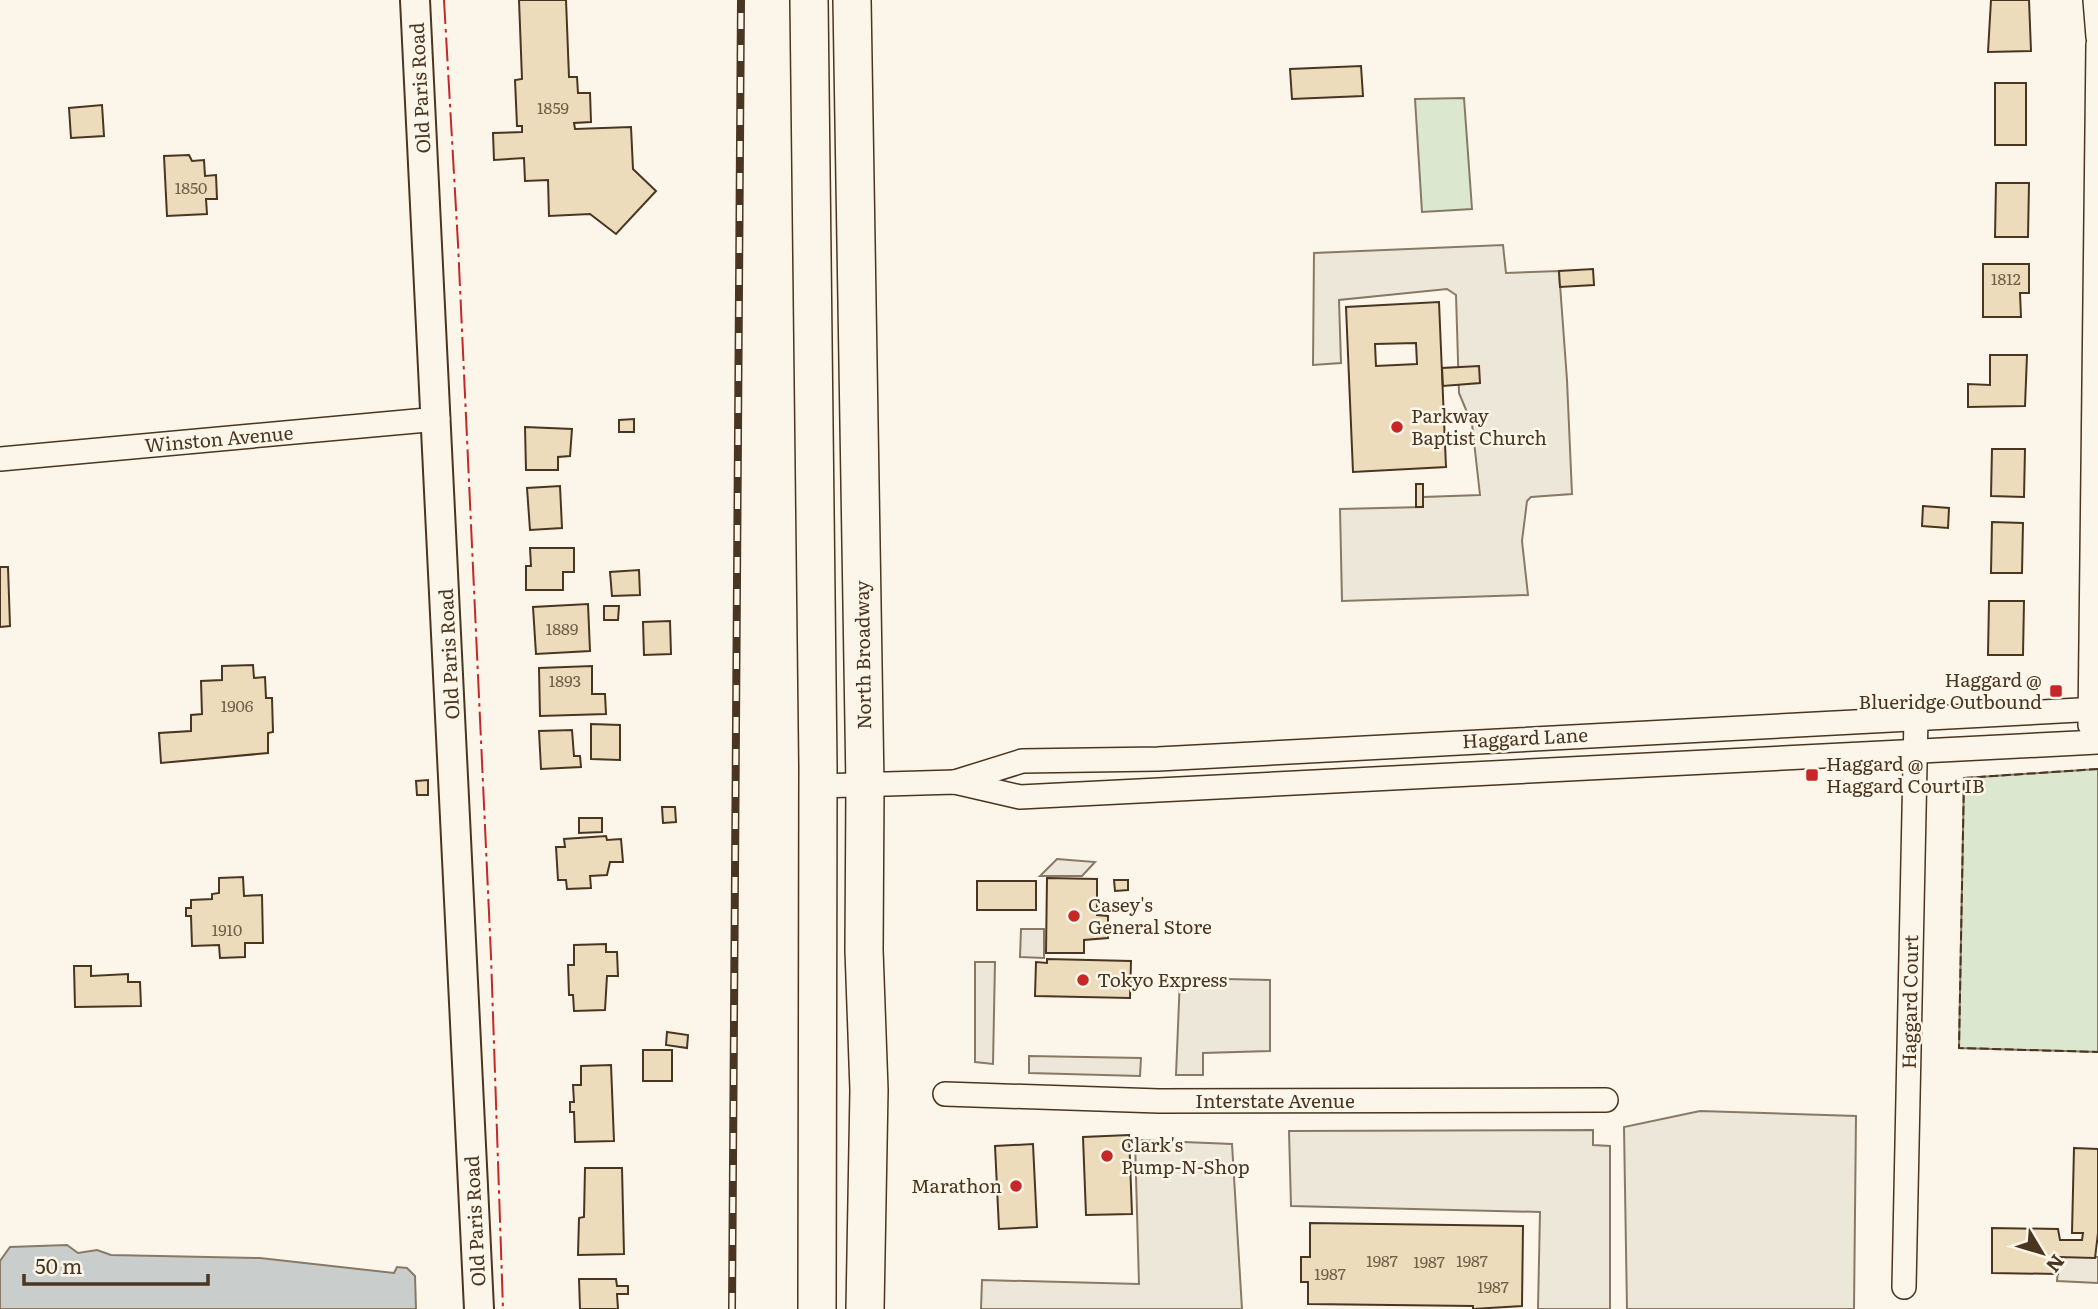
<svg xmlns="http://www.w3.org/2000/svg" width="2098" height="1309" viewBox="0 0 2098 1309" font-family="Literata,serif">
<style>
.green{fill:#dce7d0;stroke:#887966;stroke-width:2}
.parking{fill:#ede7d9;stroke:#887966;stroke-width:2}
.water{fill:#c9cecd;stroke:#887966;stroke-width:2}
.building{fill:#ecdcbc;stroke:#4a3520;stroke-width:2;fill-rule:evenodd}
.lines{fill:none;stroke-linecap:round;stroke-linejoin:round}
.minor-casing{stroke:#4a3520;stroke-width:26}
.tertiary-casing{stroke:#4a3520;stroke-width:32}
.trunk-casing{stroke:#4a3520;stroke-width:40}
.minor{stroke:#fbf6e9;stroke-width:23}
.tertiary{stroke:#fbf6e9;stroke-width:28}
.trunk{stroke:#fbf6e9;stroke-width:37}
.rail-casing{stroke:#4a3520;stroke-width:8}
.rail{stroke:#fbf6e9;stroke-width:5;stroke-dasharray:16;stroke-linecap:butt}
.fence{stroke:#4a3520;stroke-width:2;stroke-dasharray:9 3.5;stroke-linecap:butt}
.power{stroke:#c62828;stroke-width:2;stroke-dasharray:24 5 3.5 5;stroke-linecap:butt}
.poi-dot{fill:#c62828;stroke:#fbf6e9;stroke-width:2.5}
.labels{text-anchor:middle;stroke-width:5;stroke-linejoin:round;paint-order:stroke}
.number-label{font-size:16px;fill:#725f47}
.street-label{font-size:19px;fill:#4a3520;stroke:#fbf6e9}
.poi-label{font-size:19px;fill:#4a3520;stroke:#fbf6e9;text-anchor:start}
</style>
<rect width="100%" height="100%" fill="#fbf6e9"/>
<g class="green">
<path d="M1464,98L1472,209L1422,212L1415,99Z"/>
<path d="M2098,769V1052L1959,1048L1964,778Z"/>
</g>
<g class="parking">
<path d="M1503,245L1506,273L1559,271L1567,380L1572,494L1531,497L1527,501L1522,541L1528,595L1342,601L1340,509L1423,507V497L1480,495L1472,424L1459,393L1456,295L1447,289L1339,300L1341,363L1313,365L1314,253Z"/>
<path d="M1057,859L1095,862L1082,876H1040Z"/>
<path d="M1021,929H1044V958L1020,957Z"/>
<path d="M975,962H995L993,1064L975,1062Z"/>
<path d="M1180,978L1270,980V1051L1203,1053V1075H1176Z"/>
<path d="M1029,1056L1141,1058L1140,1076L1029,1073Z"/>
<path d="M1700,1111L1856,1116L1854,1309H1627L1624,1127Z"/>
<path d="M1593,1130V1145L1610,1146V1309H1538L1540,1212L1291,1206L1289,1131Z"/>
<path d="M1135,1140L1232,1144L1242,1309H981L982,1280L1139,1284Z"/>
<path d="M2059,1257H2098V1283L2057,1281Z"/>
</g>
<path class="water" d="M67,1245L78,1253L97,1250L111,1255L260,1258L394,1273L397,1267L407,1268L415,1276L416,1309H0V1261L10,1247Z"/>
<g class="building">
<path d="M519,0H566L569,77H577L578,93H590L591,122L574,123L575,129L631,127L633,169L656,191L616,234L590,214L549,216L548,180L525,181L524,158L494,160L493,133L522,132V126H517L515,80L522,79Z"/>
<path d="M1991,0H2029L2031,51L1988,52Z"/>
<path d="M1361,66L1363,96L1292,99L1290,69Z"/>
<rect x="1995" y="83" width="31" height="62"/>
<path d="M102,105L104,136L71,138L69,108Z"/>
<path d="M189,155L192,161L204,160L205,176L216,175L217,199H206L207,214L167,216L164,156Z"/>
<path d="M1996,183H2029L2028,237H1995Z"/>
<path d="M1983,264H2029V293H2020L2021,317H1983Z"/>
<path d="M1593,269L1594,285L1560,287L1559,271Z"/>
<path d="M1439,302L1446,467L1353,472L1346,307ZM1416,343L1417,364L1376,366L1375,344Z"/>
<path d="M1990,355H2027L2025,406L1968,407V384L1990,385Z"/>
<path d="M1479,366L1480,383L1443,386L1442,368Z"/>
<path d="M634,419V432H619V420Z"/>
<path d="M525,427L572,429L570,456L558,457V470H526Z"/>
<path d="M1992,449H2025L2024,497L1991,496Z"/>
<rect x="1416" y="484" width="7" height="23"/>
<path d="M560,486L562,528L530,530L527,488Z"/>
<path d="M1923,506L1949,508L1948,528L1922,526Z"/>
<path d="M1992,522L2023,523L2022,573H1991Z"/>
<path d="M530,548H574V572H563V590H526V566H531Z"/>
<path d="M0,567H8L10,626L0,627Z"/>
<path d="M639,570L640,595L612,596L610,572Z"/>
<path d="M1989,601H2024L2023,655H1988Z"/>
<path d="M588,604L590,651L536,654L533,607Z"/>
<path d="M604,606H619L618,620H604Z"/>
<path d="M670,621L671,654L644,655L643,622Z"/>
<path d="M253,665L254,678L265,677L266,698H272L273,732L268,733V753L161,763L159,733L191,731V715L202,714L201,681L222,680V666Z"/>
<path d="M592,666V694H605L606,714L540,716L539,668Z"/>
<path d="M591,724L620,725V760L591,759Z"/>
<path d="M572,730L574,756H580L581,767L541,769L539,731Z"/>
<path d="M428,780V795H417L416,781Z"/>
<path d="M662,807H675L676,822L663,823Z"/>
<path d="M579,818H602V832L579,833Z"/>
<path d="M606,836L607,840L621,839L623,862H610L607,875L590,876L591,888L567,889L566,880H558L556,847H565L564,839Z"/>
<path d="M243,877L244,896L262,895L263,943H245V957L220,958L219,945L192,946L191,916H186V908H191V900L212,899V894L219,893V878Z"/>
<path d="M1047,878L1097,879V915L1108,916V938L1084,940V953H1046Z"/>
<path d="M1114,880H1128V890L1115,891Z"/>
<rect x="977" y="881" width="59" height="29"/>
<path d="M606,944V952H617L618,976H607L605,1010L574,1011L573,995H569L568,965H574V945Z"/>
<path d="M1047,959L1131,961L1130,998L1035,996L1036,962L1047,963Z"/>
<path d="M74,966H91V976L128,974V982H140L141,1006L75,1007Z"/>
<path d="M667,1032L688,1035L687,1048L666,1045Z"/>
<rect x="643" y="1050" width="29" height="31"/>
<path d="M611,1065L614,1141L575,1142L574,1112H570V1102H574L573,1085H581V1066Z"/>
<path d="M1129,1135L1132,1214L1086,1215L1083,1137Z"/>
<path d="M1033,1144L1037,1227L999,1229L995,1146Z"/>
<path d="M2074,1148L2098,1149V1233L2095,1258L2059,1257L2058,1274L1992,1273V1228L2058,1229L2060,1240H2082L2083,1233H2072Z"/>
<path d="M585,1168H622L624,1254L578,1255L579,1218L584,1217Z"/>
<path d="M1310,1223L1523,1226L1522,1306L1473,1309V1306L1308,1304V1282H1301V1257H1310Z"/>
<path d="M579,1279H616L617,1286H628V1294H617L618,1309H580Z"/>
</g>
<g class="lines">
<g class="minor-casing">
<g id="minor">
<path d="M2095,0L2098,37"/>
<path d="M0,459L438,419"/>
<path d="M2090,725L2098,45"/>
<path d="M955,782L1022,761L1158,759L2098,709"/>
<path d="M818,786L955,782L1020,797L2098,742"/>
<path d="M945,1094L1159,1101L1606,1100"/>
<path d="M1904,1287L1916,717"/>
</g>
</g>
<g class="tertiary-casing">
<path id="tertiary" d="M415,0L479,1309"/>
</g>
<g class="trunk-casing">
<g id="trunk">
<path d="M809,0L818,766L817,1309"/>
<path d="M852,0L865,786L864,950L869,1090L865,1309"/>
</g>
</g>
<use href="#minor" class="minor"/>
<use href="#tertiary" class="tertiary"/>
<use href="#trunk" class="trunk"/>
<g class="rail-casing">
<path id="rail" d="M732,1309L741,0"/>
</g>
<use href="#rail" class="rail"/>
<path class="fence" d="M2098,769L1964,778L1959,1048L2098,1052"/>
<path class="power" d="M444,0L458,244L491,956L503,1309"/>
</g>
<g class="poi-dot">
<circle cx="1397" cy="427" r="7"/>
<rect x="2049" y="684" width="14" height="14" rx="3.5"/>
<rect x="1805" y="768" width="14" height="14" rx="3.5"/>
<circle cx="1074" cy="916" r="7"/>
<circle cx="1083" cy="980" r="7"/>
<circle cx="1107" cy="1156" r="7"/>
<circle cx="1016" cy="1186" r="7"/>
</g>
<g class="labels">
<g class="number-label">
<text x="553" y="114">1859</text>
<text x="191" y="194">1850</text>
<text x="2006" y="285">1812</text>
<text x="562" y="635">1889</text>
<text x="565" y="687">1893</text>
<text x="237" y="712">1906</text>
<text x="227" y="936">1910</text>
<text x="1382" y="1267">1987</text>
<text x="1472" y="1267">1987</text>
<text x="1429" y="1268">1987</text>
<text x="1330" y="1280">1987</text>
<text x="1493" y="1293">1987</text>
</g>
<g class="street-label">
<text transform="translate(420 88) rotate(-93)" y="7">Old Paris Road</text>
<text transform="translate(219 439) rotate(-5)" y="7">Winston Avenue</text>
<text transform="translate(449 654) rotate(-93)" y="7">Old Paris Road</text>
<text transform="translate(863 655) rotate(-91)" y="7">North Broadway</text>
<text transform="translate(1525 738) rotate(-3)" y="7">Haggard Lane</text>
<text transform="translate(1910 1002) rotate(-89)" y="7">Haggard Court</text>
<text x="1275" y="1108">Interstate Avenue</text>
<text transform="translate(475 1221) rotate(-93)" y="7">Old Paris Road</text>
</g>
<g class="poi-label">
<text x="1411" y="423">Parkway<tspan x="1411" dy="22">Baptist Church</tspan></text>
<text x="2042" y="687" text-anchor="end">Haggard @<tspan x="2042" dy="22">Blueridge Outbound</tspan></text>
<text x="1826" y="771">Haggard @<tspan x="1826" dy="22">Haggard Court IB</tspan></text>
<text x="1088" y="912">Casey's<tspan x="1088" dy="22">General Store</tspan></text>
<text x="1097" y="987">Tokyo Express</text>
<text x="1121" y="1152">Clark's<tspan x="1121" dy="22">Pump-N-Shop</tspan></text>
<text x="1002" y="1193" text-anchor="end">Marathon</text>
</g>
</g>
<g transform="translate(2042 1253) rotate(128)" stroke="#fbf6e9" stroke-width="5" paint-order="stroke">
<path d="M0-5L12 26L0 18L-12 26Z" fill="#4a3520"/>
<text y="-10" font-size="19" font-weight="bold" text-anchor="middle" fill="#4a3520">N</text>
</g>
<path d="M24 1274v10h184v-10" fill="none" stroke="#4a3520" stroke-width="3.5"/>
<text x="35" y="1274" font-size="21" fill="#4a3520" stroke="#fbf6e9" stroke-width="5" paint-order="stroke">50 m</text>
</svg>
